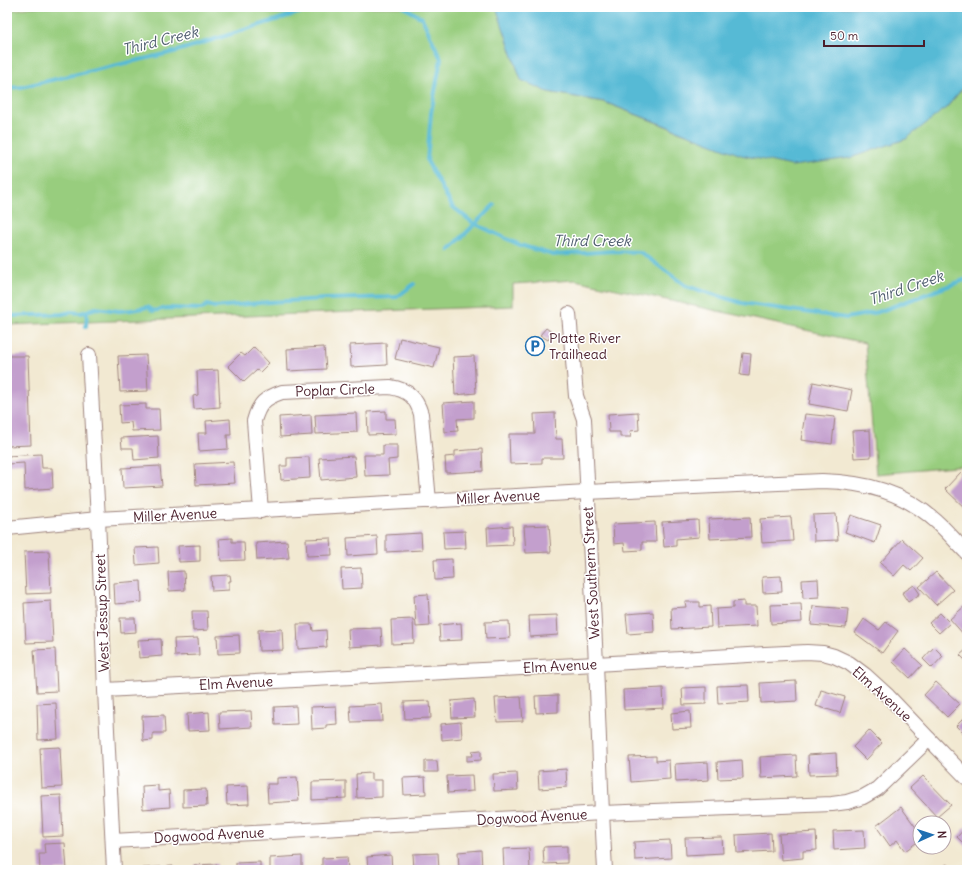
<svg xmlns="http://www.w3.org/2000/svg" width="974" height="877" viewBox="0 0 974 877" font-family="Delius,sans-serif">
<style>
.green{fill:#98cd7e;stroke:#717654}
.water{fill:#56bad5;stroke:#506c80}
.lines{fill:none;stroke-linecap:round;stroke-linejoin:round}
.stream{stroke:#56bad5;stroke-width:4}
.building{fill:#c39fcd}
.minor-casing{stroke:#9e847e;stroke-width:16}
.minor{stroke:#fff;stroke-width:14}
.labels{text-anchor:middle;stroke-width:3;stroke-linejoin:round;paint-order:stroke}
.poi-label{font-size:14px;fill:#4a1f2b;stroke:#fff;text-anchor:start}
.street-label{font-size:14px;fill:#4a1f2b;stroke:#fff}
.water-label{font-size:15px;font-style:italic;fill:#4f5d6f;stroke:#fff}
</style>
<rect width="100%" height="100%" fill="#fff"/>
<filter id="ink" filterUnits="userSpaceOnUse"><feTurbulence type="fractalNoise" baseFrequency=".025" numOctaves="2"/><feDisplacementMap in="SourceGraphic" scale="8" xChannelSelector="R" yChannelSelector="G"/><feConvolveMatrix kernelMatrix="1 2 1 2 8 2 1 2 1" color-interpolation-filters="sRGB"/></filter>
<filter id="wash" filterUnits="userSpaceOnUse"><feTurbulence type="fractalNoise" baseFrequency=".012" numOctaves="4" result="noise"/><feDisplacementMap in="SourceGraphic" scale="16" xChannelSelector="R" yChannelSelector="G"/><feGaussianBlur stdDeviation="0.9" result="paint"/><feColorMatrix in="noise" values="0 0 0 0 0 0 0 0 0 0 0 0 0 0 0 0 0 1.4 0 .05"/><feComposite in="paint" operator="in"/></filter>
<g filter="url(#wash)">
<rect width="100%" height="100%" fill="#f2e9d2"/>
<path class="green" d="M31,7H496L548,92L604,102L686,134L946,108L967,83V466L876,474L865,343L575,280L513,284V306L7,325V11Z"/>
<path class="water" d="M496,7H967V83L946,108L906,139L850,158L792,166L741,155L604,102L548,92L521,80Z"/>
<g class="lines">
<g class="stream">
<path d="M404,7L422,18L441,59L431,113L427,161L452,206L473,223L520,245L553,255L613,251L640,252L686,286L742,303L846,318L878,312L967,279"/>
<path d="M7,88L21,87L174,52L317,7"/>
<path d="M449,250L494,205"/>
<path d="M7,316L62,314L71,312L81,313L87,311"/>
<path d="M86,327L87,311L96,308L119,311L131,310L148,307L153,311L167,308L202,309L207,305L215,307L269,302L325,299L397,297L414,284"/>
</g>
</g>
<g id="blocks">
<g class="building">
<path d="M546,328L553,333L548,340L540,335Z"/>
<path d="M400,338L439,347L434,368L395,359Z"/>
<path d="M386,343L387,365L351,367L350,345Z"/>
<path d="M254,347L269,363L260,372L257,370L244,382L228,366L241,353L245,356Z"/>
<path d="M324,347L326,369L288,371L287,349Z"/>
<path d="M743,353L751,354L749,376L740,375Z"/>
<path d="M146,355L148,391L120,392L118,356Z"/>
<path d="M7,356H28L31,445L7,446Z"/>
<path d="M474,356L476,393L455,395L453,357Z"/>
<path d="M218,370L220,407L194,409L193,396L198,395L197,371Z"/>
<path d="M813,382L852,390L848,411L809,404Z"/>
<path d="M474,401V418L457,419L458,431L445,432L443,403Z"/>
<path d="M146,404V409H159L160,430L132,431L131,422L120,423L119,405Z"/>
<path d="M386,411V419H395L396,434L368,435L367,412Z"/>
<path d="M638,412L639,430L630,431L631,437H620V432H609L608,414Z"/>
<path d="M356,413L357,432L316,434L315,415Z"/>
<path d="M555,413L556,439H562L563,458H542V463L510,464L509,434H535L534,414Z"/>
<path d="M805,414L835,417L832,444L801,440Z"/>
<path d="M311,415L312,435L280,437L279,417Z"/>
<path d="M230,419L231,435H227L228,449L199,451L198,433H207L206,421Z"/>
<path d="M870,430L871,457L854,458L852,431Z"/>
<path d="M158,436L159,458L134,460L133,448H122L121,438Z"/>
<path d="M383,445H397V459L388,460L389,475L365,476L364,455H383Z"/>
<path d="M482,449L483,471L446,473L445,457L455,456V451Z"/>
<path d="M41,454L42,468H52L53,488L25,490L24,463L7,464V456Z"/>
<path d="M354,456L356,477L321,480L319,458Z"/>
<path d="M309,457L310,478L281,480L280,466H287V458Z"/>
<path d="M233,462L235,483L196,485L195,464Z"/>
<path d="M160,466L162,486L123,488L122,468Z"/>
<path d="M961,472L967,478V510L945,489Z"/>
<path d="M836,514L838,540L814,541L813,515Z"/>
<path d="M851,515L881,525L875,543L845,532Z"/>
<path d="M750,517L751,537L710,539L709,519Z"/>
<path d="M791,517L793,541L762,543L760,519Z"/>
<path d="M698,520L699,537L676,539V546L664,547L662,522Z"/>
<path d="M655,522L656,542H642V550L625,551L624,543L614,544L613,524Z"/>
<path d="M549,525L551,552L526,553L524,526Z"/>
<path d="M512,526L513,545L488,546L487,528Z"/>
<path d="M465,531L466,548L444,549L443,532Z"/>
<path d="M421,533L422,550L386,552V535Z"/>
<path d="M377,536L378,554L348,556L347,538Z"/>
<path d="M232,538V542H244L245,560L221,561L219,539Z"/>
<path d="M331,538L332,555L307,556L306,539Z"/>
<path d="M902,539L923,558L911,571L904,565L894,576L880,563Z"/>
<path d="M287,541L289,558L257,560L256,543Z"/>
<path d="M200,545V561L179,562L178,546Z"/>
<path d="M158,547L159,563L136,565L135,548Z"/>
<path d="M49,551L51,593L26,594L24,552Z"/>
<path d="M452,559L453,579L435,580L434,560Z"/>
<path d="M361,568L362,588L342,589L341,569Z"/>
<path d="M184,571L185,590L169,591L168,572Z"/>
<path d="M936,572L953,590L936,605L919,587Z"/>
<path d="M230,575L231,581H229V590L212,591L211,576Z"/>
<path d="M781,576L782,592L763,593L762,577Z"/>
<path d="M818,579L819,597L803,598L802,580Z"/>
<path d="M141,581L142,602L115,604L114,583Z"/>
<path d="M914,585L920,594L908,602L902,593Z"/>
<path d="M428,594L430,626L416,627L414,595Z"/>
<path d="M51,601L53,642L26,643L24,603Z"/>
<path d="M744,601V606H756L757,626L717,628L716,609L733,608V602Z"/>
<path d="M685,602H700V607L710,606L711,627L672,629L671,608L686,607Z"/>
<path d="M801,604L802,622L771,624L770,605Z"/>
<path d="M967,604V635L965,636L950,619Z"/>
<path d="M813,606L848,609L846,628L811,625Z"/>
<path d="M192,611H207L208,630L193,631Z"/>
<path d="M653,612L654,632L628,634L626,614Z"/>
<path d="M940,613L950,623L939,633L929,623Z"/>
<path d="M557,615L558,635L530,637L529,616Z"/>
<path d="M120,618H135L136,632L121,633Z"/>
<path d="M413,619L414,643L392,644L391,620Z"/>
<path d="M864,619L879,630L886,622L898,631L882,653L855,633Z"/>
<path d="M509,621L510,638L486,639L485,622Z"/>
<path d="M461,623L462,640L440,641L439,625Z"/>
<path d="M297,624H312L313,631L326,630L327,647L298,649Z"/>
<path d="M381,628L382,645L349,647L348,629Z"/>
<path d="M282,629L283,650L259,651L258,630Z"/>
<path d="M239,635L240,653L218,654L217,636Z"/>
<path d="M198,638L199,655L175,656L174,639Z"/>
<path d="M161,639L162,656L139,658L138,640Z"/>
<path d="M934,647L943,656L932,668L923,659Z"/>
<path d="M55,649L57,691L37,692L34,650Z"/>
<path d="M905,649L922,665L910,678L893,662Z"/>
<path d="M967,649V662L960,655Z"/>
<path d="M796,681L797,701L761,703L760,683Z"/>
<path d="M936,682L960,704L947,717L924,695Z"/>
<path d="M748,685L749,702L718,704L717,686Z"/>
<path d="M706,687V704L683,705L682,688Z"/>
<path d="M663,688L664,708L624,710L623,690Z"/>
<path d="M821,690L845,697L840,713L816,706Z"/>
<path d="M558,695V712L536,713L535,696Z"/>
<path d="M521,697L523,721L497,722L495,698Z"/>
<path d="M474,699L475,717L452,718L451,701Z"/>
<path d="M430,701L431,718L405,719L404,702Z"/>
<path d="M56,703L58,739L38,740L37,704Z"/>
<path d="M382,704L383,721L351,722L350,706Z"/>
<path d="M296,706L297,724L275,725L274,707Z"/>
<path d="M336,706L337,724L326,725V728L312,729L311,707Z"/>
<path d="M251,711L252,727L220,729L219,712Z"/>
<path d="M690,711L691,728L672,729L671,713Z"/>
<path d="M209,712L210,730L188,731L187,714Z"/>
<path d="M164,715L165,733H153V740L143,741L142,716Z"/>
<path d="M967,715V737L956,726Z"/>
<path d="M461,722L462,738L442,740L441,724Z"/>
<path d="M869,730L882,743L866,760L853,747Z"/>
<path d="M60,747L62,787L42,788L40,748Z"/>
<path d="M481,750V760L467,761V756H473L472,751Z"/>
<path d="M836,753L837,774L809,775L808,755Z"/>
<path d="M796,755L797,776L761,778L760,757Z"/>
<path d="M656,756V761L669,760L670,779L631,782L629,757Z"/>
<path d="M742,760L743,778L718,779L717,762Z"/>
<path d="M425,761H437L438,772H425Z"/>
<path d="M708,762L709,780L676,782L675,764Z"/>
<path d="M566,769L567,787L539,789L538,771Z"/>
<path d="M371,773V780H382V797L357,798L356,774Z"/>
<path d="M517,773L518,790L494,791L493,774Z"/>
<path d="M472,775L473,791L448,793L447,776Z"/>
<path d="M923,776L951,805L937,817L910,788Z"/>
<path d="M297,777L299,801L268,803L267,784H277V778Z"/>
<path d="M425,777L426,794L404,795L403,778Z"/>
<path d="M346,781V798L312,800V782Z"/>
<path d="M158,785V791L169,790L170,807L143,809L142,786Z"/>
<path d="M248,786L249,804L227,805L226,787Z"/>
<path d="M206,789L207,806L183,807V790Z"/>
<path d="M61,795L63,836L43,837L41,796Z"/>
<path d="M901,807L920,833V840L905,851L897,840L890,846L876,826Z"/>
<path d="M967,826V847L957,837Z"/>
<path d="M864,830L865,848L834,850L833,831Z"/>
<path d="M816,832L817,850L803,851V858L781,860L779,834Z"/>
<path d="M771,833L772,851L737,853L736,835Z"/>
<path d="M722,837L723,853L686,855L685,838Z"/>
<path d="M670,840L671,858L635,860L634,842Z"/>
<path d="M65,843L67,870H40L39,854H45L44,844Z"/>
<path d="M567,846V863L544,864L543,847Z"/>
<path d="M529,848L530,870H504L503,849Z"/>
<path d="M481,850L482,868L459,869L458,852Z"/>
<path d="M438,853L439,870H414L413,854Z"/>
<path d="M391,855L392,870H368L367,857Z"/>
<path d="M302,856V870H270V858Z"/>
<path d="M347,857L348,870H322V858Z"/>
<path d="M260,862V870H236V863Z"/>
<path d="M217,864V870H194V865Z"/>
<path d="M947,864L951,870H937Z"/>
<path d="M173,866V870H143V868Z"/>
</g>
</g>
</g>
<g filter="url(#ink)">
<use href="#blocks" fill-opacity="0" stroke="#9e847e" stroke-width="1"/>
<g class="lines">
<g class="minor-casing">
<g id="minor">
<path d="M569,314L576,396L584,419L596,664L602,813L605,870"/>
<path d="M89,355L98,519L105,690L114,870"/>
<path d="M261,511L254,421C259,403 265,398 282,392L390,387C408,390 416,397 421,414L429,501"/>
<path d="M7,528L98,519L587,492L822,481C865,482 904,492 937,522C948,532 957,543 967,553"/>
<path d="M105,690L596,664L765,654L807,652L823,653L834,656L849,663L865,675L888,696L929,739L967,778"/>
<path d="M113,841L602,813L832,804L847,802L863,797L877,789L929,739"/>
</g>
</g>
<use href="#minor" class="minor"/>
</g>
</g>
<defs>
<g id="parking-ring" transform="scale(1)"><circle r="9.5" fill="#fff" stroke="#1f6fb2" stroke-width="1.5"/><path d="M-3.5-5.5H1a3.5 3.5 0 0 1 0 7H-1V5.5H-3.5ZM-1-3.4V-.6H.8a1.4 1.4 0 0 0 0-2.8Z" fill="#1f6fb2"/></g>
</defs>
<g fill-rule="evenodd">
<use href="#parking-ring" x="535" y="346"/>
</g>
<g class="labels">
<g class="poi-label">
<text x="549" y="343">Platte River<tspan x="549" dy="16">Trailhead</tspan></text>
</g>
<g class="street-label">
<text transform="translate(335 390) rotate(-2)" y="5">Poplar Circle</text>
<text transform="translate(498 497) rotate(-3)" y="5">Miller Avenue</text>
<text transform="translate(175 515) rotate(-3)" y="5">Miller Avenue</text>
<text transform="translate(591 573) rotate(-93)" y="5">West Southern Street</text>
<text transform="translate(102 613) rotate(-92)" y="5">West Jessup Street</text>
<text transform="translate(560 666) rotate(-3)" y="5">Elm Avenue</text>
<text transform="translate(236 683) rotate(-3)" y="5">Elm Avenue</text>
<text transform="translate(882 694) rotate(42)" y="5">Elm Avenue</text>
<text transform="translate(532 817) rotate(-3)" y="5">Dogwood Avenue</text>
<text transform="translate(209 835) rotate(-3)" y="5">Dogwood Avenue</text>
</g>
<g class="water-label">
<text transform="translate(160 41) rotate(-14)" y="5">Third Creek</text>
<text x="592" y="246">Third Creek</text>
<text transform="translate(906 288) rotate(-19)" y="5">Third Creek</text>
</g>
</g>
<rect width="974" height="877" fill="none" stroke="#fff" stroke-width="24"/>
<g transform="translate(932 835) rotate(87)"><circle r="19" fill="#ffffff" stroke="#b7a5aa"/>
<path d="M0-3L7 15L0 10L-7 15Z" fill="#1f6fb2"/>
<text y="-6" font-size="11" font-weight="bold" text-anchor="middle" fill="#4a1f2b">N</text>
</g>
<path d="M824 40v6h100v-6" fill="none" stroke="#4a1f2b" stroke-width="2"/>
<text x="830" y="40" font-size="12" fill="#4a1f2b" stroke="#ffffff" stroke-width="3" paint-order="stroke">50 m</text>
</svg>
